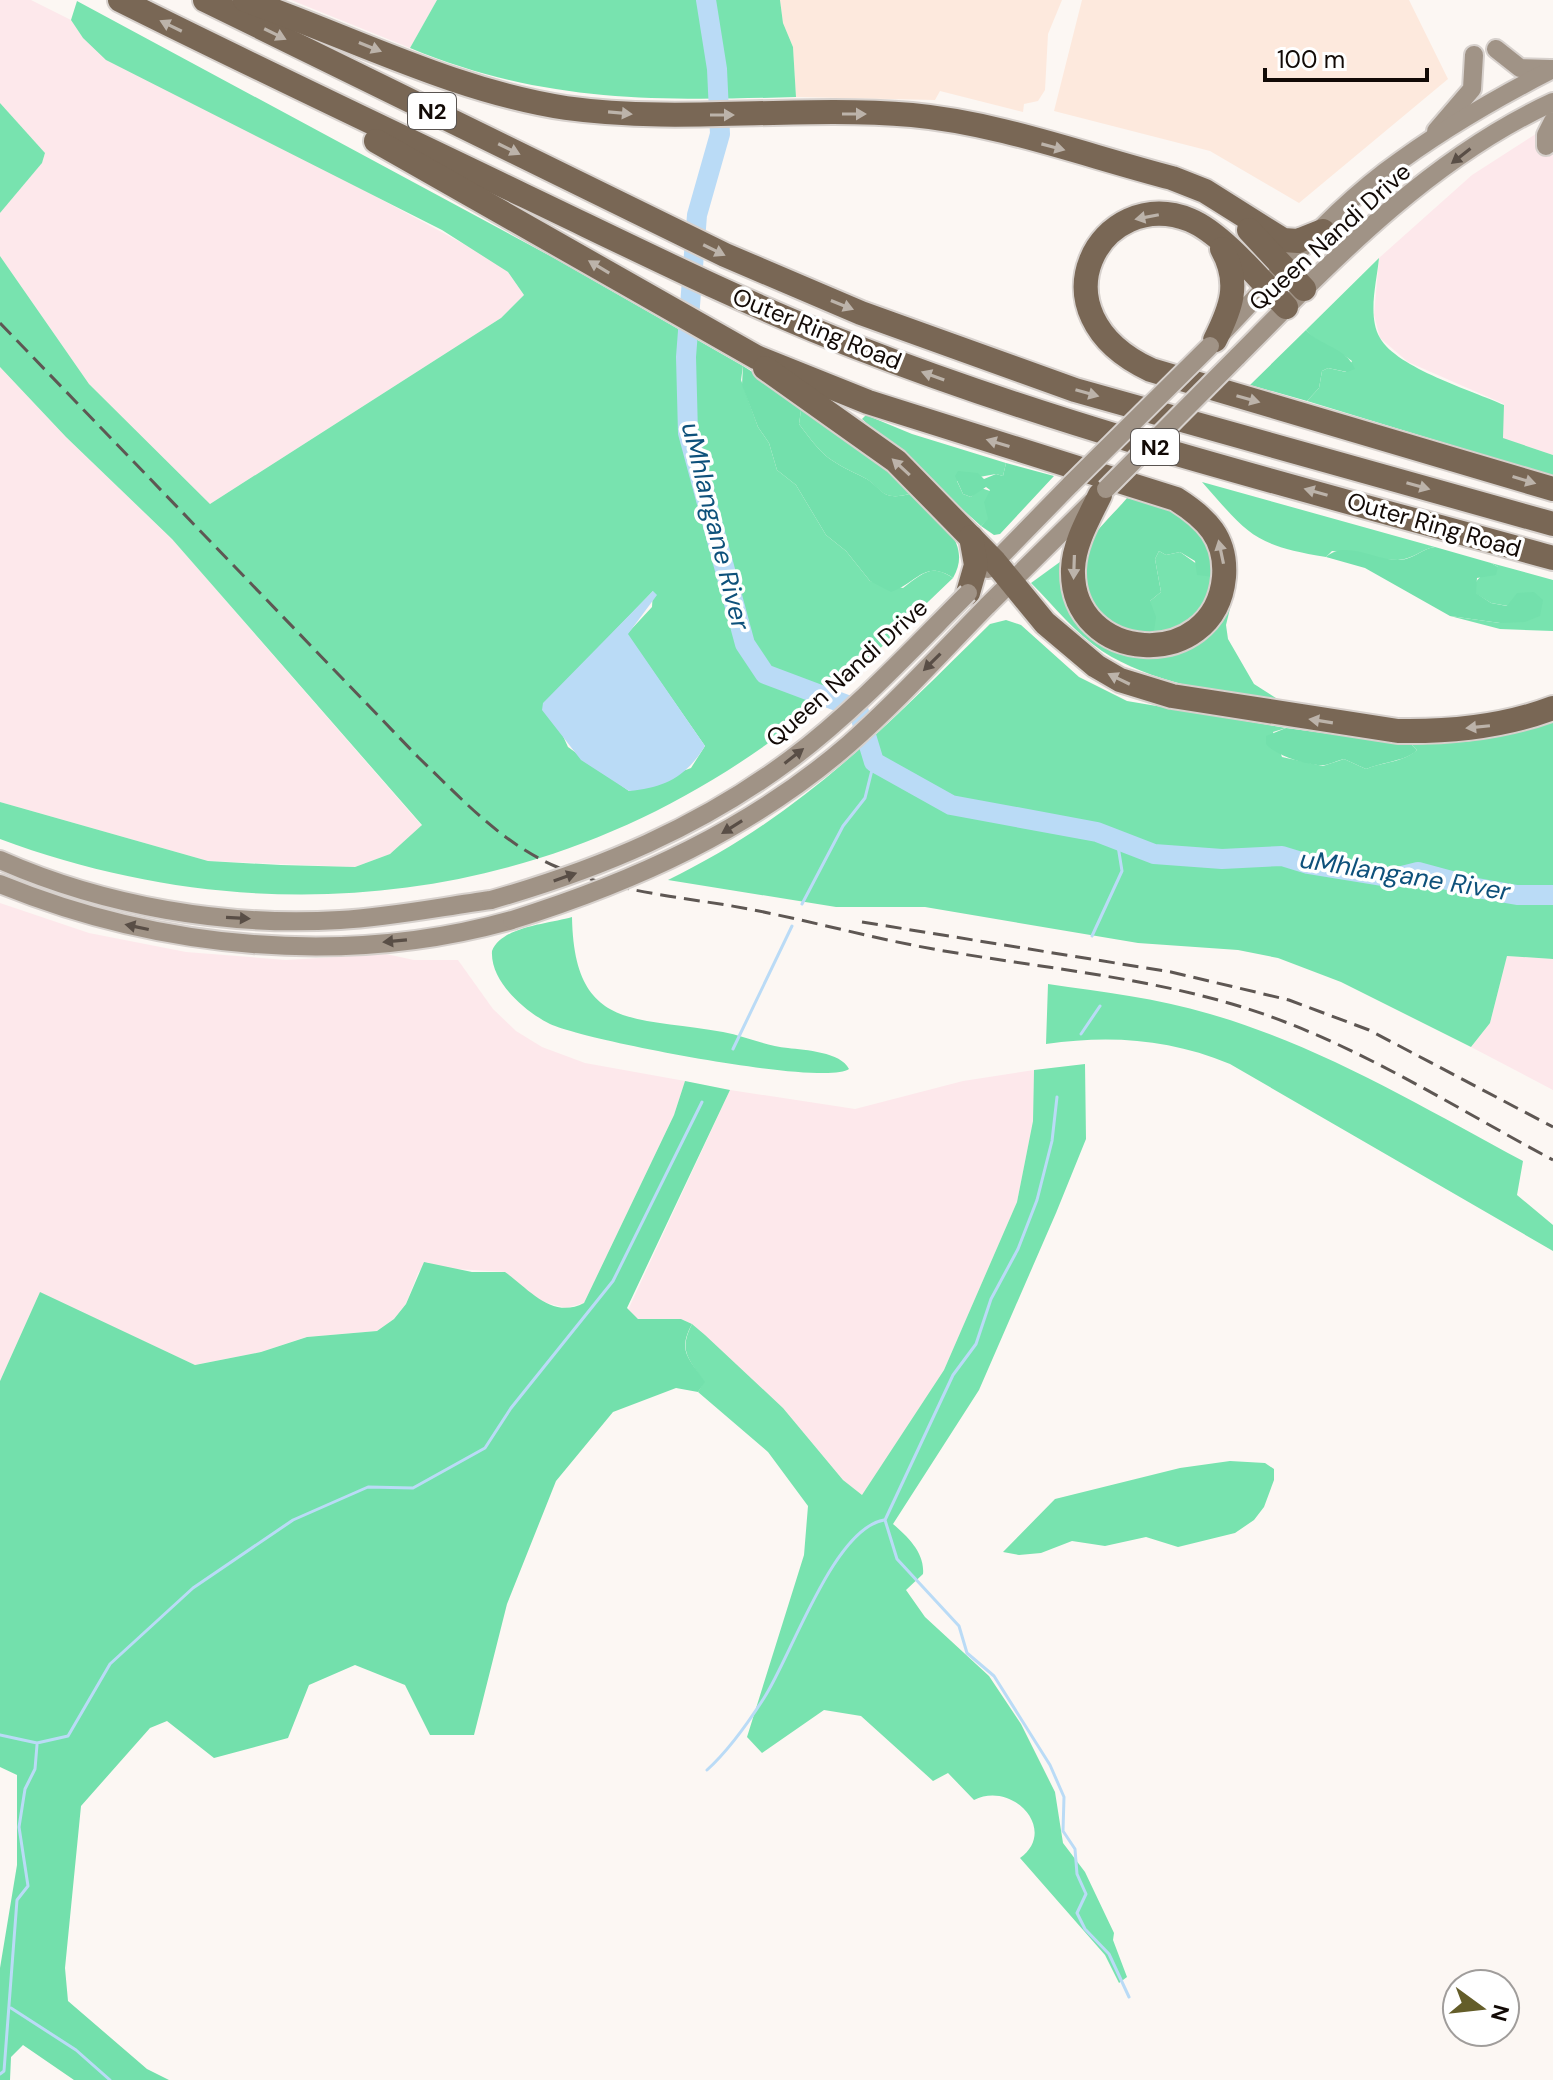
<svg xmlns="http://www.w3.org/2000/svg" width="1553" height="2080" viewBox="0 0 1553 2080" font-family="'DM Sans',sans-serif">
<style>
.built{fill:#fde9dd}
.industrial{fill:#fde8eb}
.green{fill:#78e3af;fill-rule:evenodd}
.forest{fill:#73e0ac}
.water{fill:#badbf6}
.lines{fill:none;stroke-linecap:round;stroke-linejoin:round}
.stream{stroke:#badbf6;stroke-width:3}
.river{stroke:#badbf6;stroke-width:20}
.secondary-casing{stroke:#d7d1cd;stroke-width:22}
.motorway-casing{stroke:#d7d1cd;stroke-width:28}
.secondary{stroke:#a09386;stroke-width:18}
.motorway{stroke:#796755;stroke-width:24}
.rail{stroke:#5e5753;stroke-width:3;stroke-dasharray:16 8;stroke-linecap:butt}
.secondary-bridge-casing{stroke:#d7d1cd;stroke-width:22;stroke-linecap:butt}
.secondary-bridge{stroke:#a09386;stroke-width:18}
.oneway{fill:#bcb3aa}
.oneway2{fill:#594e46}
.labels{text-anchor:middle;stroke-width:7;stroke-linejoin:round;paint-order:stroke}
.shield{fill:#fff;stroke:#595451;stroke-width:2}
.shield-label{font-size:22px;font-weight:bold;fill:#120a06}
.street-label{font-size:24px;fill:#120a06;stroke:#fff}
.water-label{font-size:26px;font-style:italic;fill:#0e517b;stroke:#fff}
</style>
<rect width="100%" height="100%" fill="#fcf7f3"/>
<g class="built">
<path d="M780,0H1062L1048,34L1045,90L1038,101L1024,104L1023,112L940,91L935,100L796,97L793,47L783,23Z"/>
<path d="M1082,0H1409L1448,79L1299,203L1210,151L1054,111Z"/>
</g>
<g class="industrial">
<path d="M0,0H31L71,20L83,38L484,255L508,272L524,295L501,318L210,504L89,384L0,256V213L42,163L45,153L0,103Z"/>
<path d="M291,0H437L410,48Z"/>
<path d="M1553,123V455L1502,438L1504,404L1408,362L1380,338L1374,315L1379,258L1472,175Z"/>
<path d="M0,367L66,437L172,539L422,826L390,854L355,867L208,861L0,802Z"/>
<path d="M0,903L89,933L186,952L286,960L386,954L414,960H458L493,1009L516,1031L542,1047L585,1063L685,1081L674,1115L584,1303L566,1308L536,1300L505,1272L440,1268L427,1262L418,1273L406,1304L394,1319L377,1331L306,1337L261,1352L195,1365L40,1293L0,1381Z"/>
<path d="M1507,956L1553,959V1090L1471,1047L1490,1023Z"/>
<path d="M1034,1070L1033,1121L1017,1202L944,1370L862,1496L843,1480L783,1408L692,1324L681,1319H638L627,1312L730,1090L855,1109L963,1081Z"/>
</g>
<g class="green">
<path d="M437,0H780L783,23L793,47L796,97C655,101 543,103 410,48Z"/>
<path d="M77,1L554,258L743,366L741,380L758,427L769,443L777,470L796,485L826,535L846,551L870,581L903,588C922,574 931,563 953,578C893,635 835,696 767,744C539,907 261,936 0,839V802L208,861L281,865L355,867L390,854L422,825L172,539L66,437L0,367V256L89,384L210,504L501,318L524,295L508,272L442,230L106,60L83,38L71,20ZM653,591L652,607L627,634L705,746L691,768L629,791L568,747L547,701Z"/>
<path d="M0,103L45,153L42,163L0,213Z"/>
<path d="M1379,258C1377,281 1367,316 1380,338C1397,368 1473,391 1504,405L1503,438L1553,455V476L1307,401L1319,388L1322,371L1328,368L1346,372L1352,361C1338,350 1317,344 1306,330Z"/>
<path d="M802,403L881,461L913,493C878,503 884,487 861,476C826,459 823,456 799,424Z"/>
<path d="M866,415L912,434L1006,463L1003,476L996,474L957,481L963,494L971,497L981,488L990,491L988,520L981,526L862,419Z"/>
<path d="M1202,482L1435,547C1421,549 1414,559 1398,560C1376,560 1355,552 1332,551L1326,557C1253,545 1249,535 1202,482Z"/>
<path d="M1159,551L1166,555L1180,552L1215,577C1208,614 1183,629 1148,636L1150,601L1161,592L1155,559Z"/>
<path d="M1064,559L1119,652L1142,656L1165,655L1232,568L1236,584L1226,625L1228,639L1254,684L1290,707C1228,693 1156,686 1102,651C1075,633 1054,606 1031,583Z"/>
<path d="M1491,563L1553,580V631L1500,629L1450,616L1500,623L1508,606L1491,603L1475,593C1472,577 1486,574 1498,567Z"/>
<path d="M1006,620L1021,625L1079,677L1127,701L1286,728L1273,732L1282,757L1323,766L1344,759L1366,769C1383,762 1404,762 1417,750L1412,745L1472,741L1553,719V959L1507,956L1490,1023L1471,1047L1341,982L1278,958L1238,950L1138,943L925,907H836L668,880C802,815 886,726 990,624Z"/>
<path d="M572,917C574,1033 637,1016 723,1032C745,1036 765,1046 788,1048C805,1050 841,1052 849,1069C825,1087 583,1040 550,1024C526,1012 490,982 492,951C502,926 549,924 572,917Z"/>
<path d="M1048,984C1102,992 1157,998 1210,1014C1321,1046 1422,1107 1523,1161L1517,1195L1553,1225V1251L1230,1064C1169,1039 1111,1035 1046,1044Z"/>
<path d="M1085,1064L1086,1139L1056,1213L979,1390L893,1524C908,1537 925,1553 923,1574L906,1590L925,1617L989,1676L1021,1724L1055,1792L1063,1843L1085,1872L1114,1933L1113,1940L1127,1977L1119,1983L1105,1955L1020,1858C1059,1830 1012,1780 974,1800L948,1773L933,1781L861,1716L824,1710L762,1753L747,1737L804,1555L808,1506L768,1452L698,1392L704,1382C689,1358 678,1352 692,1324L705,1335L783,1408L843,1480L862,1495L944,1370L1017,1202L1033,1121L1034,1070Z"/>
<path d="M1230,1461L1265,1463L1274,1469V1480L1264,1507L1254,1520L1235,1533L1178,1547L1146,1537L1105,1546L1072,1541L1041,1553L1019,1555L1003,1552L1055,1499L1180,1468Z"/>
</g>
<g class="forest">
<path d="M1306,330C1320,346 1346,347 1355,369L1347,372L1328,368L1322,371L1319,388L1307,401L1250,385Z"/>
<path d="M743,366L802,403L799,424C823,456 826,459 861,476C885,487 878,503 913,493C936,517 974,542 953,578C924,559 918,583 891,592L870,581L846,551L826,535L796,485L777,470L769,443L758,427L742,385Z"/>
<path d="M1006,463L1054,476L1000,534L994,535L981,526L988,519L984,502L990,490L986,487L971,497L963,494L955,476L958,471L978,473L984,479L996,474L1003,476Z"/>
<path d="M1127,498L1171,508L1207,539L1215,577L1197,575L1195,561L1180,552L1166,555L1159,551L1155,559L1161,592L1150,601L1156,617L1154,631L1148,636C1105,629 1072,592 1088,547C1094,530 1116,512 1127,498Z"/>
<path d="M1435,547L1491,563L1498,567L1496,575L1477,578L1476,593L1491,603L1507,606L1517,593L1534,592L1543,600L1540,616L1525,622L1500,623L1450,616L1365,568L1326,557C1346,539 1376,561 1400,560C1414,559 1421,549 1435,547Z"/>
<path d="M1286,728L1412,745L1417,750C1407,761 1382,762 1366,769L1344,759C1338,760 1331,764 1325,765C1312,767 1274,755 1266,744V736Z"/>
<path d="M685,1081L730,1090L627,1308L638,1319H681L692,1324C677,1352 689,1358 705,1382L698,1392L676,1388L613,1412L556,1481L507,1604L474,1735H430L405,1685L355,1665L309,1685L288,1738L214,1758L167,1721L150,1728L81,1806L65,1968L68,2001L147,2069L169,2080H74L23,2045L11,2057L10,2080H0V1968L17,1865V1775L0,1767V1381L40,1292L195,1365L261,1352L307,1337L377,1331L394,1319L406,1304L424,1262L472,1272H505C528,1288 552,1320 584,1303L674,1115Z"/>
</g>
<path class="water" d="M653,591L657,595L628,634L705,746C686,777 664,788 629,791L581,760L542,710L543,703Z"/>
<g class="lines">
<g class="stream">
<path d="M802,904L843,826L865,798L874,762"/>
<path d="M1092,936L1122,871L1118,846L1102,834"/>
<path d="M1081,1034L1100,1006"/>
<path d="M733,1049L792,926"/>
<path d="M1057,1097L1052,1141L1037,1200L1018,1249L991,1299L976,1344L953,1375L885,1520L897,1559L959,1626L967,1653L994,1676L1050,1765L1064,1797L1063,1831L1075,1849L1077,1874L1086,1894L1077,1913L1085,1929L1109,1954L1129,1997"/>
<path d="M0,1735L37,1743L68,1736L110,1664L193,1588L293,1520L368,1487L413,1488L485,1448L511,1408L613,1281L702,1102"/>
<path d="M707,1770C729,1750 748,1723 764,1698C791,1657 833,1529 884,1520"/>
<path d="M11,2008L76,2050L110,2080"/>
<path d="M0,2074L4,2071L17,1900L28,1886L19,1827L25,1789L35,1769L37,1745"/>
</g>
<path class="river" d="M706,0L717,69L720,134L697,215L686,357L688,433L745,644L765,674L858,709L874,762L951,805L1097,832L1154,854L1222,859L1282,856L1308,864L1394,878L1418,872L1477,888L1517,895H1553"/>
<g class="secondary-casing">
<g id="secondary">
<path d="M1496,49L1520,68L1550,69"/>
<path d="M1436,131L1472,89L1474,55"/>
<path d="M1546,146V135L1553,121"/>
<path d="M1223,332C1275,278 1325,218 1385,172C1435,134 1498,97 1553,69"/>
<path d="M1237,357C1332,261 1429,159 1553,102"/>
<path d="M988,569L1071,484"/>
<path d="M987,606L1092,502"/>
<path d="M0,860C104,906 226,927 340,920C391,917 440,907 491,900"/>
<path d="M0,884C159,949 345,967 512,920"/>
</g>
</g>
<g class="motorway-casing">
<g id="motorway">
<path d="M120,0C254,67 390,131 525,196C634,248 743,303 856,347C1082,435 1319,493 1553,558"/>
<path d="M205,0L725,255L861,313L1075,390L1553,524"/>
<path d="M245,0C351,37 454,91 566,108C681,124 797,105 912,115C999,123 1087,156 1172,178L1205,191L1283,240L1298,241L1323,231"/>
<path d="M376,141L756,357L868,402L1176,499C1206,518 1227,538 1224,577C1215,674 1070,664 1073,569C1074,543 1089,518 1100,495"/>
<path d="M1249,230L1304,289"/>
<path d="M1286,307C1262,282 1222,233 1190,220C1101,184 1028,313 1151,370L1553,489"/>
<path d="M1215,340C1231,308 1241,283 1222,249"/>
<path d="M765,368L896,461L995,562L1045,623L1096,666L1120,680L1172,696L1398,731C1451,732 1503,727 1553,708"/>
<path d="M968,593L976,565L971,537"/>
</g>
</g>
<use href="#secondary" class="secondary"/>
<use href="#motorway" class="motorway"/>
<g class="rail">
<path d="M0,323L418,757C461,798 501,843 557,867C618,893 685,897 749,909C805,920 861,935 917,946C1022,966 1130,974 1232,1004C1346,1037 1450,1105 1553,1160"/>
<path d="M862,922L1171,972L1289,1000L1369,1030L1553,1127"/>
</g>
<g class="secondary-bridge-casing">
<g id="secondary-bridge">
<path d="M1071,484L1210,346"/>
<path d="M1106,489L1237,357"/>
<path d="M491,900C600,869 700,827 791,759C855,711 912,649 968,593"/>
<path d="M512,920C634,882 751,829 849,744C898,701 942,652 987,606"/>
</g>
</g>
<use href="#secondary-bridge" class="secondary-bridge"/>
</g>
<defs><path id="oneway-solid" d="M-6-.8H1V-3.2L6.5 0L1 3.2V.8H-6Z" transform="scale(2)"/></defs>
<g class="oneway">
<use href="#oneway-solid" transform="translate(171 26) rotate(-154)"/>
<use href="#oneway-solid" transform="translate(275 34) rotate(26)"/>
<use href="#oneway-solid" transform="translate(370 47) rotate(22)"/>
<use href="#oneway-solid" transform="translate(620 113) rotate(5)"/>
<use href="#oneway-solid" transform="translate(854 114)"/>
<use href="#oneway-solid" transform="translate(722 115)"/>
<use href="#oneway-solid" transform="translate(1053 147) rotate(15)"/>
<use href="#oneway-solid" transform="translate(509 149) rotate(26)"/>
<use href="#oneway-solid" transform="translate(1147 217) rotate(169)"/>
<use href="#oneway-solid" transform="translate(714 250) rotate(26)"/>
<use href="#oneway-solid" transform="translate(599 267) rotate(-149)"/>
<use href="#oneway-solid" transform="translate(842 305) rotate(22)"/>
<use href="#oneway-solid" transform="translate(933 376) rotate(-160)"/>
<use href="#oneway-solid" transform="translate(1087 393) rotate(16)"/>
<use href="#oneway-solid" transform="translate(1248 399) rotate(16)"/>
<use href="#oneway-solid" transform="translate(998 443) rotate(-163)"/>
<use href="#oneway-solid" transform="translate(901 467) rotate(-137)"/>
<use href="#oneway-solid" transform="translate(1524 480) rotate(17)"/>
<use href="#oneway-solid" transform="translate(1418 486) rotate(16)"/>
<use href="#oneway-solid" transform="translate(1316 492) rotate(-164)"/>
<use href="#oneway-solid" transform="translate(1221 552) rotate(-102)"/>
<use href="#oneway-solid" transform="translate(1074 567) rotate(92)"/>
<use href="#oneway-solid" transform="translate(1119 679) rotate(-154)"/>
<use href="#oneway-solid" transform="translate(1321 721) rotate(-171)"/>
<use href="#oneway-solid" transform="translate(1478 727) rotate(174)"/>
</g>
<g class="oneway2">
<use href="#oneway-solid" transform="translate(1461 156) rotate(142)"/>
<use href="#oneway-solid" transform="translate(932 662) rotate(135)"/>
<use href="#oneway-solid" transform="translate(794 756) rotate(-38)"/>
<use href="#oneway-solid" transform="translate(732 827) rotate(148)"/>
<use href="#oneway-solid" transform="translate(565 877) rotate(-19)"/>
<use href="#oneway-solid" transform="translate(238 918) rotate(3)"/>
<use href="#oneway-solid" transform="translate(137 927) rotate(-168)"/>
<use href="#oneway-solid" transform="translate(395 941) rotate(175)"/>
</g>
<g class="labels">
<g class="shield">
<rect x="408" y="93" width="48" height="36" rx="6"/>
<rect x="1131" y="429" width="48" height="36" rx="6"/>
</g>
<g class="shield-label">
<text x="432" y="119">N2</text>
<text x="1155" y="455">N2</text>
</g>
<g class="street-label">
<text transform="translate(1330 237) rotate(-42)" y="8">Queen Nandi Drive</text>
<text transform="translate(817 329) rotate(22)" y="8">Outer Ring Road</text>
<text transform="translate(1434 525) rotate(16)" y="8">Outer Ring Road</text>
<text transform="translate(847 673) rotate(-42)" y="8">Queen Nandi Drive</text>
</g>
<g class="water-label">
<text transform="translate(716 526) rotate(76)" y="9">uMhlangane River</text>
<text transform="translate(1405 875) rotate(9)" y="9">uMhlangane River</text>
</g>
</g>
<g transform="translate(1481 2008) rotate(105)"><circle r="38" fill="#ffffff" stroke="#a09d9b" stroke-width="2"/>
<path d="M0-6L14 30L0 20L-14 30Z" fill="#645d29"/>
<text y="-12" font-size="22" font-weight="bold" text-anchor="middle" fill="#120a06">N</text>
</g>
<path d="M1265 68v12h162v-12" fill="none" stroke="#120a06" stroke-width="4"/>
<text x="1277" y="68" font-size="24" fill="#120a06" stroke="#ffffff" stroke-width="6" paint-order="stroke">100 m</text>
</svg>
